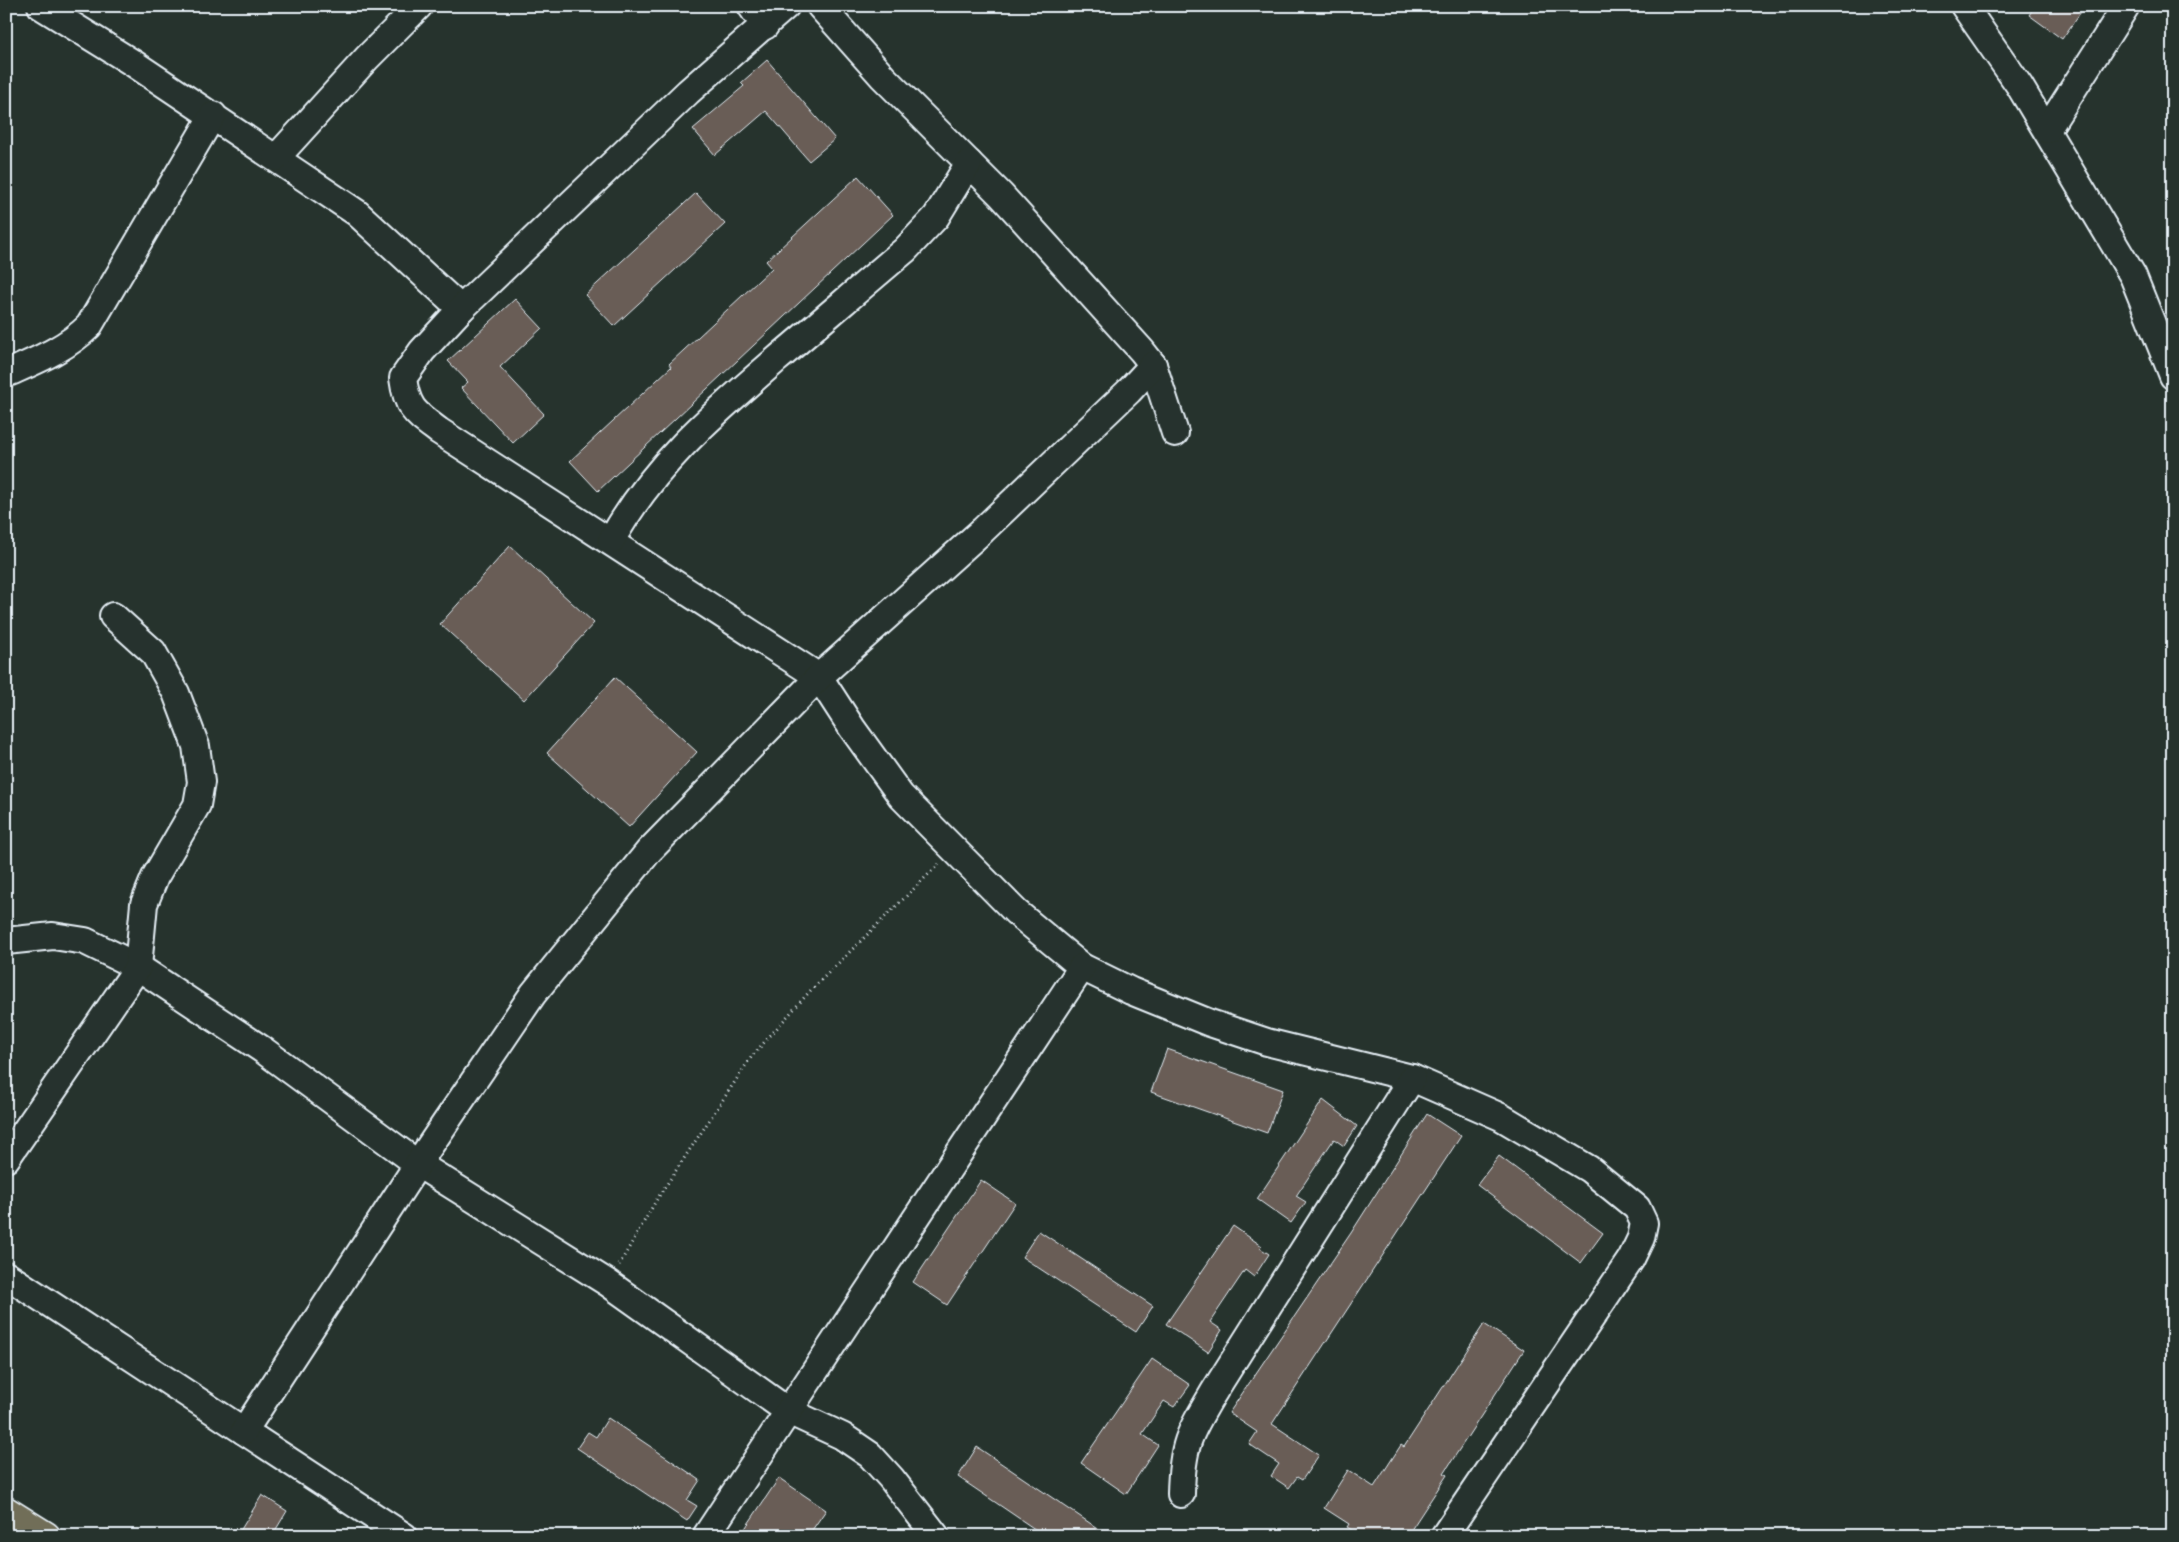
<svg xmlns="http://www.w3.org/2000/svg" width="2179" height="1542" viewBox="0 0 2179 1542" font-family="Itim,sans-serif">
<style>
.building{fill:#695d57;stroke:#e8f1f8}
.lines{fill:none;stroke-linecap:round;stroke-linejoin:round}
.minor-casing{stroke:#e8f1f8;stroke-width:30}
.major-casing{stroke:#e8f1f8;stroke-width:31}
.path{stroke:#e8f1f8;stroke-width:3;stroke-dasharray:1 4;stroke-linecap:butt}
.minor{stroke:#26332d;stroke-width:26}
.major{stroke:#716e59;stroke-width:28}
</style>
<rect width="100%" height="100%" fill="#26332d"/>
<filter id="ink" filterUnits="userSpaceOnUse"><feTurbulence type="fractalNoise" baseFrequency=".02" numOctaves="2"/><feDisplacementMap in="SourceGraphic" scale="10" xChannelSelector="R" yChannelSelector="G"/><feConvolveMatrix kernelMatrix="1 2 1 2 8 2 1 2 1" color-interpolation-filters="sRGB"/></filter>
<g filter="url(#ink)">
<g class="building">
<path d="M2035,6H2085L2062,39L2029,15Z"/>
<path d="M767,60L835,139L809,161L766,111L715,155L693,129L744,86L741,83Z"/>
<path d="M858,176L893,215L598,491L570,461L671,367L669,364L772,268L766,261Z"/>
<path d="M696,193L725,224L614,326L585,295Z"/>
<path d="M515,299L542,328L500,367L544,414L513,443L461,388L468,382L448,361Z"/>
<path d="M510,546L594,623L524,700L440,624Z"/>
<path d="M615,677L697,752L629,827L547,753Z"/>
<path d="M1167,1049L1283,1090L1267,1133L1151,1092Z"/>
<path d="M1323,1100L1357,1126L1344,1146L1334,1139L1296,1196L1306,1202L1291,1223L1257,1199Z"/>
<path d="M1427,1114L1461,1136L1272,1424L1319,1455L1302,1480L1297,1477L1289,1488L1271,1476L1279,1464L1249,1444L1257,1432L1229,1413L1351,1233Z"/>
<path d="M1499,1156L1603,1233L1581,1263L1477,1185Z"/>
<path d="M981,1180L1015,1203L947,1305L913,1282Z"/>
<path d="M1233,1226L1262,1246L1260,1248L1269,1254L1254,1277L1245,1270L1210,1322L1222,1330L1208,1352L1166,1324Z"/>
<path d="M1039,1231L1153,1306L1136,1332L1022,1257Z"/>
<path d="M1484,1324L1524,1350L1444,1473L1447,1475L1407,1536H1361L1347,1527L1349,1524L1324,1508L1348,1470L1374,1487L1401,1445L1404,1447Z"/>
<path d="M1152,1359L1190,1385L1174,1407L1164,1401L1142,1434L1158,1445L1126,1494L1081,1463Z"/>
<path d="M608,1418L700,1480L687,1500L697,1506L687,1521L577,1448L588,1432L596,1437Z"/>
<path d="M977,1447L1109,1536H1045L958,1477Z"/>
<path d="M779,1478L826,1510L808,1536H740Z"/>
<path d="M262,1495L287,1511L272,1536H237Z"/>
</g>
<g class="lines">
<g class="minor-casing">
<g id="minor">
<path d="M41,6L133,63L357,213L461,309"/>
<path d="M751,6L765,26"/>
<path d="M786,6L688,92L461,309L422,351L403,378C407,409 415,413 439,431L819,677L852,728L901,796L1016,912L1082,967L1131,991L1210,1023L1267,1042L1412,1078L1501,1117L1589,1169L1637,1208L1644,1223L1641,1238L1631,1259L1444,1536"/>
<path d="M820,6L883,77L1001,195L1142,351L1153,365L1175,433"/>
<path d="M1964,6L2019,85L2133,276L2173,376"/>
<path d="M2047,130L2126,6"/>
<path d="M276,158L367,58L419,6"/>
<path d="M6,374C35,361 66,349 89,326L213,115"/>
<path d="M611,541C653,465 712,415 777,359C820,323 862,286 905,250L936,217L969,163"/>
<path d="M6,941L53,936L85,941L138,967L263,1050L418,1164L608,1283L788,1411L842,1436L870,1455L891,1478L936,1536"/>
<path d="M6,1159L138,967L144,904L155,877L197,805L201,782L196,746L176,693L153,652L113,616"/>
<path d="M6,1275L404,1536"/>
<path d="M244,1431L427,1150L533,994L649,851L819,677L983,530L1129,391L1153,365"/>
<path d="M1181,1494C1182,1443 1190,1432 1215,1390L1412,1078"/>
<path d="M706,1536L1082,967"/>
</g>
</g>
<g class="major-casing">
<path id="major" d="M6,1511L46,1536"/>
</g>
<path class="path" d="M619,1265L657,1199L752,1056L811,990L939,864"/>
<use href="#minor" class="minor"/>
<use href="#major" class="major"/>
</g>
</g>
<rect width="2179" height="1542" fill="none" stroke="#26332d" stroke-width="25"/>
<rect x="12" y="12" width="2154" height="1517" fill="none" stroke="#e8f1f8" stroke-width="2" filter="url(#ink)"/>
</svg>
